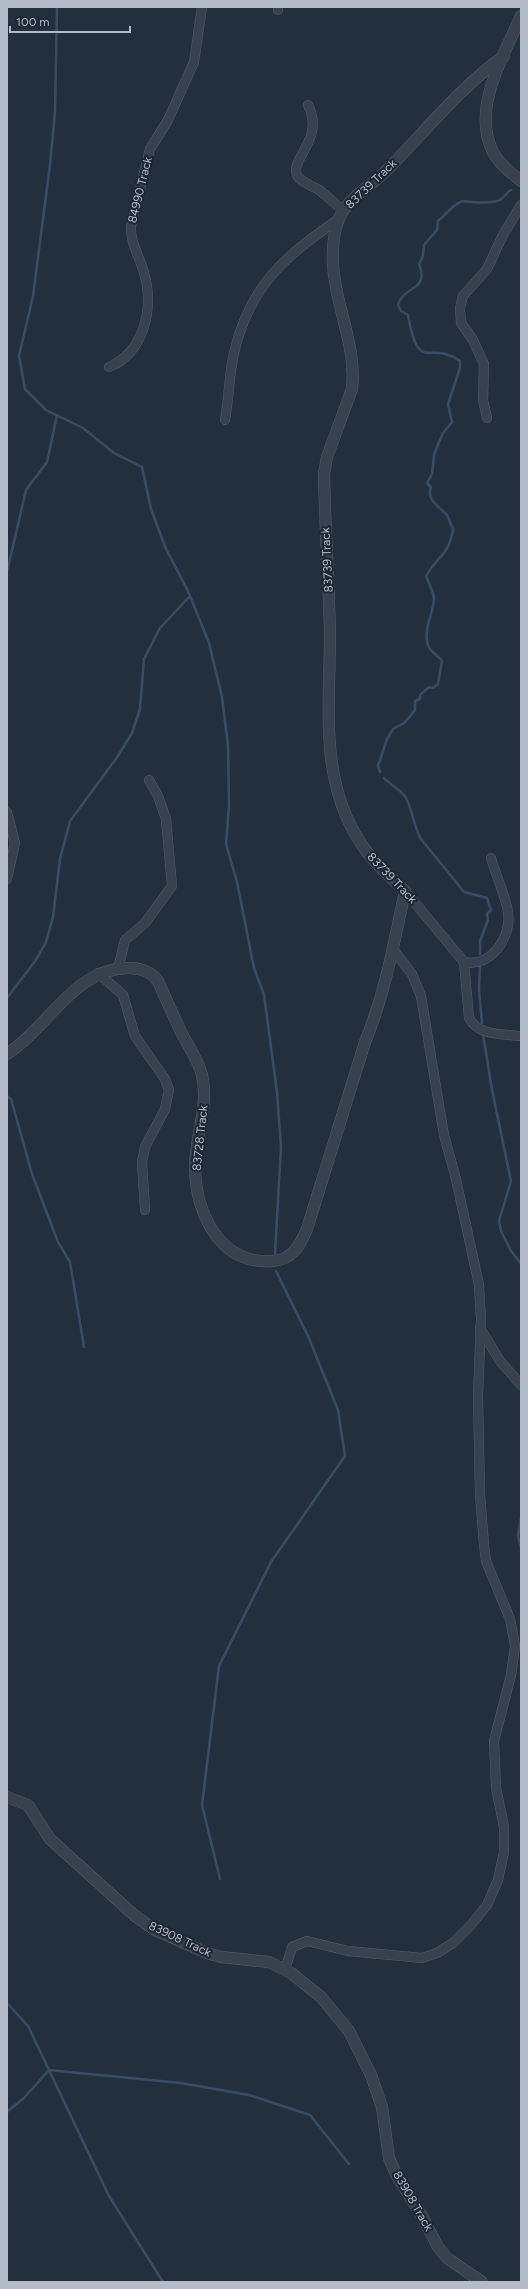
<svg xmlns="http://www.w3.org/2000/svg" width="528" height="2289" viewBox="0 0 528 2289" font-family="Figtree,sans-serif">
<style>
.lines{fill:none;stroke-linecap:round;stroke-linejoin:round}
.stream{stroke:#394c67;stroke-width:2.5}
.minor-casing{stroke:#565f6c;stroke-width:10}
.tertiary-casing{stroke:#565f6c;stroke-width:12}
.minor{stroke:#38414e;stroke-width:9}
.tertiary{stroke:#38414e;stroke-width:11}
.labels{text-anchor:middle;stroke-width:4;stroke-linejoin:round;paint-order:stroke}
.street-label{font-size:12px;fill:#b4bcc9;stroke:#1d2633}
</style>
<rect width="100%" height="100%" fill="#242f3e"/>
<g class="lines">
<g class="stream">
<path d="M57,7L55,112L50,165L33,296L19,356L25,389L46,410L83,428L114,453L142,467L151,509L166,549L188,591L209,643L222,697L228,746L229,805L226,844L237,882L254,968L264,995L277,1092L281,1147L275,1254"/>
<path d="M7,572L26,490L47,462L57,415"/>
<path d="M380,772L378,766L387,739L393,729L404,723L412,714L415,710V701L420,699V695L429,687L433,688L438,684L442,661C438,654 430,653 428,645C423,629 433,615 434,599C434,594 428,580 426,576C439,553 448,558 453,529C450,524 449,517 446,514C438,506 426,499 431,487L427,483L432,474L434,455L439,442L443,433L452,422L448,404L460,368V361C428,339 419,376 408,315L401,311L398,305C403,285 430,292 419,264L423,256L424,245L437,230L438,221L454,206L462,201C471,202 494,205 501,199C505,197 506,193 511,190"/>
<path d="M384,778C391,786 403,790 407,800C413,813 414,827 421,839L464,892L487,898L491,910L487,914L488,920L480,941V954"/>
<path d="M480,967L479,990L482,1023"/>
<path d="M7,998L36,960L46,942L53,917L60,859L70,821L118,756L132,733L140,709L144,659L160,628L190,596"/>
<path d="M483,1034L492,1090L511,1181L499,1221L501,1231L511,1251L521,1264"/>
<path d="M7,1096L11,1099L32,1174L58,1242L70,1262L84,1347"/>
<path d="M521,1518L518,1536L521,1548"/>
<path d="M220,1879L202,1805L219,1666L271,1562L345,1456L338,1410L308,1336L276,1271"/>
<path d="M7,2003L28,2026L109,2196L163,2282"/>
<path d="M7,2112L24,2098L49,2070L181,2083L249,2095L310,2115L349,2164"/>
</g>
<g class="minor-casing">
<g id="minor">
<path d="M278,10V7"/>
<path d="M308,105C326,140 287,160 298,177C303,183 313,186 319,190C328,197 335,204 343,210"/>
<path d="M109,367C145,352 154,307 144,273C140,257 130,243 131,226L150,149L168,120L194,62L202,7"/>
<path d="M487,418L483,400L484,364L473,340L461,323L460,308L463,296L487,269L503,235L521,205"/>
<path d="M225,420C229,398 229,375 234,353C249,287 285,255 339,219"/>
<path d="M7,812L15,843L7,879"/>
<path d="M405,891L464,962C491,968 512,937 508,912C505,894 496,876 491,858"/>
<path d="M464,962L469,1018C478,1036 504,1034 521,1036"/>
<path d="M118,969L125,940L145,923L172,886L166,819L158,796L149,780"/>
<path d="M98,973L123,995L135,1036L165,1079L169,1090L165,1109L145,1147L142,1162L145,1210"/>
<path d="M480,1328L500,1361L521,1385"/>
<path d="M285,1970L292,1947L307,1941L348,1951L422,1958L437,1953L453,1943L471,1925L487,1905L498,1880L504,1852V1827L496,1788L494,1741L511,1675L515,1646L510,1619L486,1561L484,1545L480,1494L478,1397L481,1319L479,1285L456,1179L444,1135L421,996L412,974L393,949"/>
</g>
</g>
<g class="tertiary-casing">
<g id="tertiary">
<path d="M521,16C504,55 472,107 492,150C498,163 510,172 521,181"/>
<path d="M7,1054C50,1026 74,968 129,968C141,968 151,971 158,981C166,999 174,1017 182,1034C189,1047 198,1060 202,1075C209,1104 196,1135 195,1165C195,1212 219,1265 272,1261C293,1260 300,1245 307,1229L365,1042C385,994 394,943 405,891C389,876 372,861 360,842C319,779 330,706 330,635C329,582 325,528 324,474L327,457L352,389C357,346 335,306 333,264C332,247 334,225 343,211C353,195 372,185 385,172C424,133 459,88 504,56"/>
<path d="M7,1797L28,1805L50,1839L135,1916L155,1930L207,1953L221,1957L269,1962L291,1973L321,1997L349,2031L371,2075L382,2107L389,2158L396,2174L422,2216L438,2247L447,2258L482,2282"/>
</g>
</g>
<use href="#minor" class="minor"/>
<use href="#tertiary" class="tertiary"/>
</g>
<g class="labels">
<g class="street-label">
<text transform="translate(371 184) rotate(-44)" y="4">83739 Track</text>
<text transform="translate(140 190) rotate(-76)" y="4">84990 Track</text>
<text transform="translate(327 560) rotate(-93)" y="4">83739 Track</text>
<text transform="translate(392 878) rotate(46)" y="4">83739 Track</text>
<text transform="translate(200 1138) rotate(-84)" y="4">83728 Track</text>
<text transform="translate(180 1939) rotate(25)" y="4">83908 Track</text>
<text transform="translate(413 2201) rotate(60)" y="4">83908 Track</text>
</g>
</g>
<rect width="528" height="2289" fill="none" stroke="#b4bcc9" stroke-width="16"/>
<path d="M10 26v6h120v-6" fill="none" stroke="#b4bcc9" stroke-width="2"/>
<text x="16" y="26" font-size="12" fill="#b4bcc9" stroke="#1d2633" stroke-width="3" paint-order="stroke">100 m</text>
</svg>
